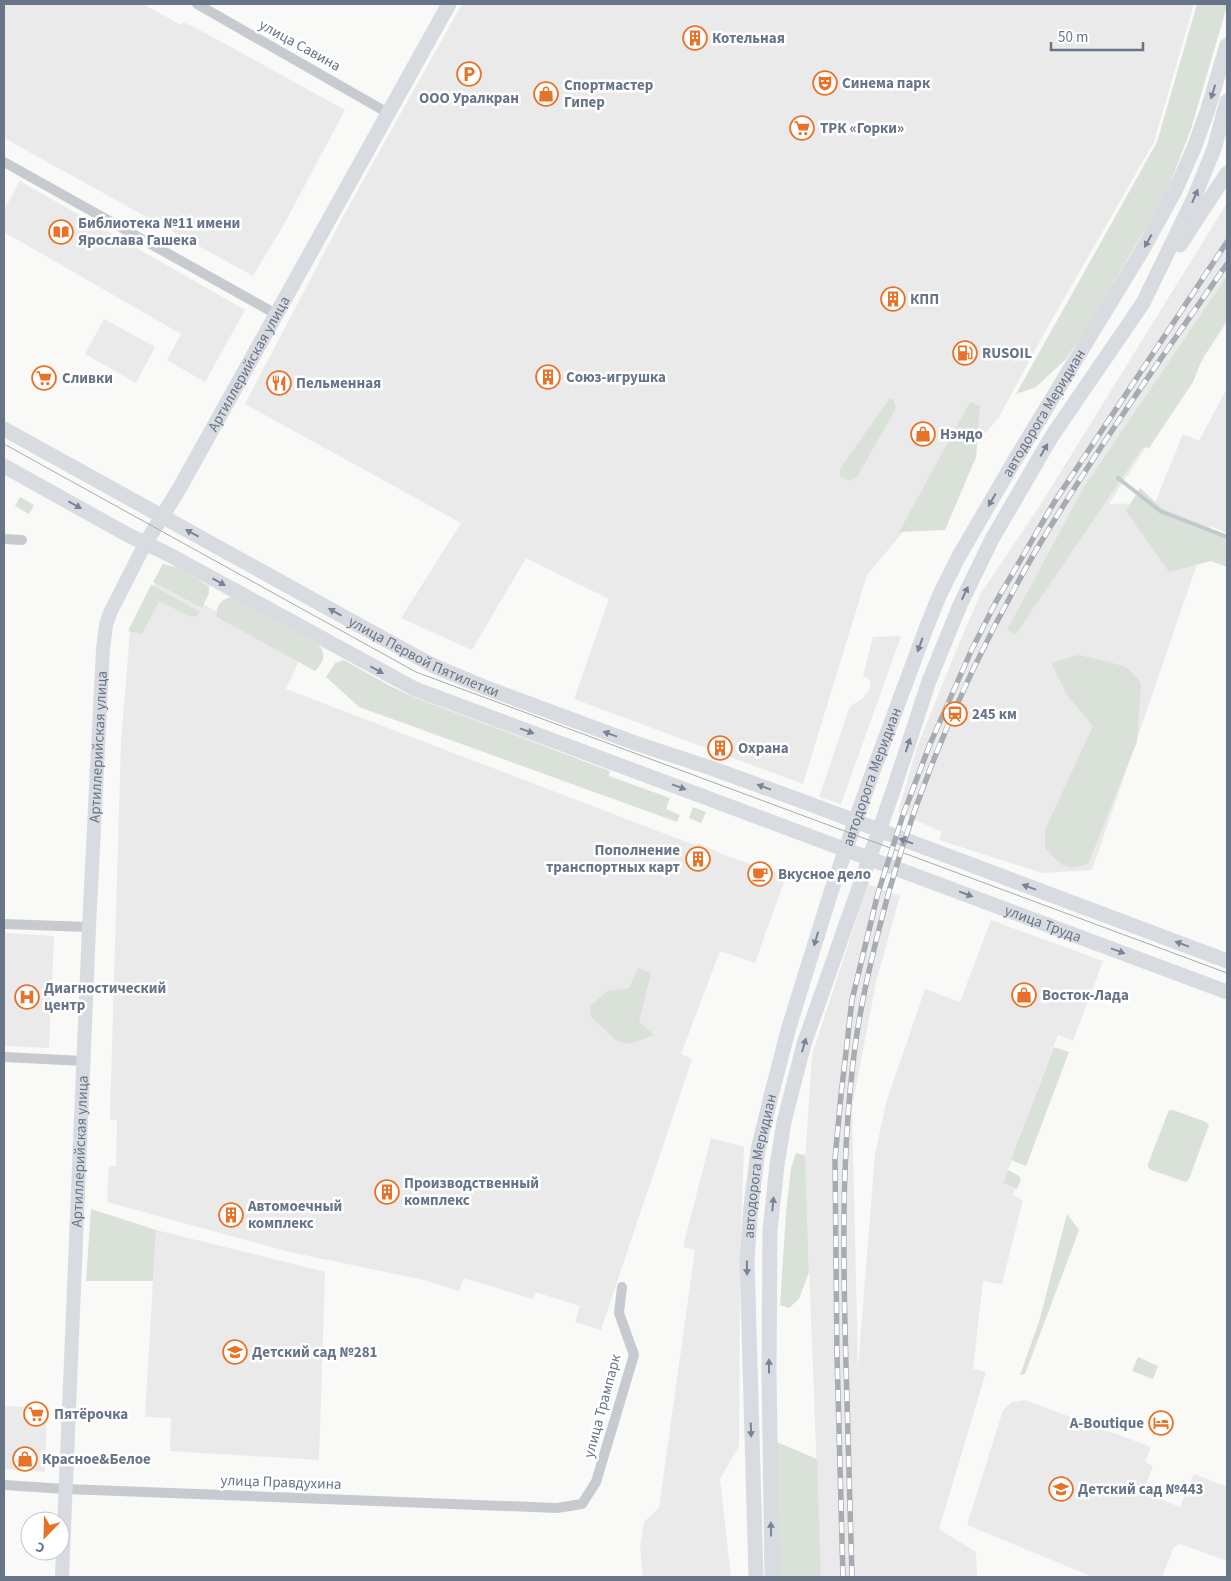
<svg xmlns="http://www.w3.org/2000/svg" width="1231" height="1581" viewBox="0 0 1231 1581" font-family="'Source Sans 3',sans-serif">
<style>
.built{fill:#eaeaea}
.green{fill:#dae1d8}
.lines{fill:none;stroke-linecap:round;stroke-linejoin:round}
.stream{stroke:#c2cad0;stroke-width:4}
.street{stroke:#c7cace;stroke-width:10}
.secondary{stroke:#d8dbe0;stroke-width:14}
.primary{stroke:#d8dbe0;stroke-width:15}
.tram{stroke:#a7acb3;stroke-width:1}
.rail-casing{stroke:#a7acb3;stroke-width:5.5}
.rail{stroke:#fff;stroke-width:4;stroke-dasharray:11;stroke-linecap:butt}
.oneway{fill:#798496}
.labels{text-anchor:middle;stroke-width:5;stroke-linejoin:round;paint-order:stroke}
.poi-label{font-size:15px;font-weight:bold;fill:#687589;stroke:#fff;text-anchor:start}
.street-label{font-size:15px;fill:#687589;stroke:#fff}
</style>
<rect width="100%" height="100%" fill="#f9f9f7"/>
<g class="built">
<path d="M4,4H143L181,25L183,22L211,36L345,110L283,226L253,276L4,138Z"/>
<path d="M462,4H1194L1154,142L1046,330L999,417L867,575L803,784L574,699L609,599L526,558L472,650L401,618L461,523L245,404L345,213Z"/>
<path d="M20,181L245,310L205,382L167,360L181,334L4,232V210Z"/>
<path d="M1227,203V322L1109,504L1155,503L1183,434L1199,441L1227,388V533L1210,526L1092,870L1042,873L939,840L942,832L898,812L917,747L958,646L981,593L1039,507Z"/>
<path d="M104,319L155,347L136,383L85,354Z"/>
<path d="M157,579L301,657L286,689L697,846L698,843L724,855L786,876L755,963L720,951L681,1054L692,1059L601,1330L575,1322L580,1306L535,1292L533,1299L464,1278L459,1291L424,1280L290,1252L107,1202L109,1166H116L117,1120H110V1114L121,742L130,631Z"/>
<path d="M901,636L841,804L819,797L850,706L862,699L870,689V680L863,676L873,637Z"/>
<path d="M868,884L900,896L876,982L852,1108L858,1368L875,1154L886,1103L925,989L960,1002L991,920L1103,961L1073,1041L1058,1035L1003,1183L1015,1189L1013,1195L1023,1200L1002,1284L983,1281L973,1369L986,1372L939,1529L976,1552L977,1577H821L805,1162L812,1055Z"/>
<path d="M4,933L54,936L49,1048L4,1046Z"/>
<path d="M711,1138L744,1147L740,1261L739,1446L720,1479L731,1577H643L640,1548L644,1522L659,1508L695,1250L683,1247Z"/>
<path d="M156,1230L325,1272L319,1460L170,1451L171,1418L145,1417Z"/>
<path d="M1025,1400L1151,1447L1145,1462L1153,1466L1143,1492L1180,1507L1194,1474L1227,1487V1561L1180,1544L1174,1547L1162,1577H1093L967,1525L1003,1410L1012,1402Z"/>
<path d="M4,1406L47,1408L45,1472L4,1469Z"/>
</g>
<g class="green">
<path d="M1197,4H1227V6L1191,129L1166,194L1085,331L1066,359L1036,387L1016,394L1157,142Z"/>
<path d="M1227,276V320L1203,357L1193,382L1149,448L1143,447L1016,634L1007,630L1084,487Z"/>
<path d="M890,398L894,400L896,408L857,477L849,481L840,476V469Z"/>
<path d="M970,402L980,406L976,457L945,530L899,532Z"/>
<path d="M1140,488L1163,509L1227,535V567L1211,561L1169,572L1126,511Z"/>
<path d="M20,497L34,505L29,514L15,506Z"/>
<path d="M163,564L179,568L209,586V593L202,608L153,582Z"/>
<path d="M151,585H152L200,612L196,616L191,617L159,601L142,634L128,631Z"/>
<path d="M232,597L319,645C327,655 323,663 315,671L217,617C215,606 221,599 232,597Z"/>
<path d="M1078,655L1110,662L1128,668L1141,683L1137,742L1088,864L1072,868L1063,865L1054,858L1045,848V830L1093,726L1067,695L1051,663Z"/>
<path d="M344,660L390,686L416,698L610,771L609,776L670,798L666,809L680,815L677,822L359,707L326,677L335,663Z"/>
<path d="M693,807L706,812L701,823L689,818Z"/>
<path d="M638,968L651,973L639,1022L654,1035L630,1044L617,1041L591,1017L590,1006L608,991L629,988Z"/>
<path d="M1054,1047L1069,1052L1026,1166L1011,1160Z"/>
<path d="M1169,1110H1173L1206,1122L1209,1125L1189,1179L1186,1182L1151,1170L1148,1167V1164Z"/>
<path d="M796,1153L805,1155L809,1272L799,1299L789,1308L780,1305L786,1212L791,1168Z"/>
<path d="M1008,1170L1019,1176L1021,1179L1017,1189L1003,1183Z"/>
<path d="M91,1209L156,1230L153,1281H86Z"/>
<path d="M1067,1214L1079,1230L1025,1374L1020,1375L1039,1322Z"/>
<path d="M1138,1357L1158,1366L1153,1379L1132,1371Z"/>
<path d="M774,1441L817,1459L821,1577H779Z"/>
</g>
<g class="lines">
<path class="stream" d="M1118,478L1160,511L1227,537"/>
<g class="street">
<path d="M197,4L388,113"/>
<path d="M4,162L276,314"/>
<path d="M4,539L22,540"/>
<path d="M4,924L89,927"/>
<path d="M4,1057L83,1061"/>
<path d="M4,1485L66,1489L557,1508L582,1504L596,1482L634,1355L619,1313L622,1287"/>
</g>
<path class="secondary" id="s1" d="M62,1577L89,927L103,649L106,625L110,613L145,544"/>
<g class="primary">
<path d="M1180,245L1227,173"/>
<path id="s2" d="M4,429L364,628L434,666L484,687L635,743L711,768L799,800L1227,961"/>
<path id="s3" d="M4,466L128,535L166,553L415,689L1227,992"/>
<path id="s4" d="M145,544L179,489L449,4"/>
<path id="s5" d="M756,1577L747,1259L751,1206L758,1150L771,1096L789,1027L831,892L869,782L927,626L940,594L959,556L1019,453L1143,249L1175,191L1194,148L1208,109L1227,45"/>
<path d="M772,1577L769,1371L770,1230L777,1165L784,1122L804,1044L893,791L929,681L960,605L992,539L1052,436L1143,303L1194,198L1214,149L1227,101"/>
</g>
<path class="tram" d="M4,444L416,672L1227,973"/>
<g class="rail-casing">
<g id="rail">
<path d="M843,1577L837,1355L835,1159L841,1095L852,1000L878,893L903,815L930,744L972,649L997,600L1055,501L1227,242"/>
<path d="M852,1577C850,1507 848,1436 846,1365C843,1259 841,1153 855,1047C860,1010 868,973 877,937C910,801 965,673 1035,552C1094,453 1161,358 1227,264"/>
</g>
</g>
<use href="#rail" class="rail"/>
</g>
<defs><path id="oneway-solid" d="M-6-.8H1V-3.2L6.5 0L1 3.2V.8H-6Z" transform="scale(1.25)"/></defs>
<g class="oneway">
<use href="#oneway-solid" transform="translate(1213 92) rotate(107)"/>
<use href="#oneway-solid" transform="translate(1195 196) rotate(-67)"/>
<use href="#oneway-solid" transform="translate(1148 241) rotate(119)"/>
<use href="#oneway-solid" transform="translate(1044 450) rotate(-60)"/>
<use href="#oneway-solid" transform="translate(992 500) rotate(120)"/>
<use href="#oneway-solid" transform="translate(75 505) rotate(29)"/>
<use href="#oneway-solid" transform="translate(192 533) rotate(-151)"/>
<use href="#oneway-solid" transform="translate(219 582) rotate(29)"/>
<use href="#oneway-solid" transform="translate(965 593) rotate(-65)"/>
<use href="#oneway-solid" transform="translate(335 612) rotate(-151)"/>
<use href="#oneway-solid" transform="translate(920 645) rotate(110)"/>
<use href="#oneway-solid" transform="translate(377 670) rotate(29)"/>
<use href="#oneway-solid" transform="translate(527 731) rotate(20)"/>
<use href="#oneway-solid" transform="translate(610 734) rotate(-160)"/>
<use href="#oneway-solid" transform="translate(908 745) rotate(-72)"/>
<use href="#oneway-solid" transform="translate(679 787) rotate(20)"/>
<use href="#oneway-solid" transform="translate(764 787) rotate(-160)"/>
<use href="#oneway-solid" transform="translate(906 841) rotate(-160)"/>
<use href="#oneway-solid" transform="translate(1029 887) rotate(-160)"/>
<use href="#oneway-solid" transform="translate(966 894) rotate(21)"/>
<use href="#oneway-solid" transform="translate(816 939) rotate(107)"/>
<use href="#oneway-solid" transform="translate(1182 944) rotate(-160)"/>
<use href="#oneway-solid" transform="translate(1118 951) rotate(20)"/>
<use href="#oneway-solid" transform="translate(804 1045) rotate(-74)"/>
<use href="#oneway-solid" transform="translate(773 1204) rotate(-84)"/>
<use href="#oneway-solid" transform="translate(747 1268) rotate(89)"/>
<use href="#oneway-solid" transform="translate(769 1366) rotate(-90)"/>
<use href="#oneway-solid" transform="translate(751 1430) rotate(88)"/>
<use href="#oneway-solid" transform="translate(771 1529) rotate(-91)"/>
</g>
<defs>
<g id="building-ring" transform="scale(1.25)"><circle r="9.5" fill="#fff" stroke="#e87328" stroke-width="1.5"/><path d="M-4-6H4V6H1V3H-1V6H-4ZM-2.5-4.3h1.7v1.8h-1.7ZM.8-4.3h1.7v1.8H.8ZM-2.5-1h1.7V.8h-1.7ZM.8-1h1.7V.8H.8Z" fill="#e87328"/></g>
<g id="parking-ring" transform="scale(1.25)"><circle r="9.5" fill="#fff" stroke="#e87328" stroke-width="1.5"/><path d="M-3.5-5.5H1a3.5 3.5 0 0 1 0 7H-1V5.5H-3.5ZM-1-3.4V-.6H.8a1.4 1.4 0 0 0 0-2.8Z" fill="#e87328"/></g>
<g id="theatre-ring" transform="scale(1.25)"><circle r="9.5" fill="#fff" stroke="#e87328" stroke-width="1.5"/><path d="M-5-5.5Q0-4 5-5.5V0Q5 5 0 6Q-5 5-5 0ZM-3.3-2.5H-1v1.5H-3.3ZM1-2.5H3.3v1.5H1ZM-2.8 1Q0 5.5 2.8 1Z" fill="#e87328"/></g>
<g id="shop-ring" transform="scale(1.25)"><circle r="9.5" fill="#fff" stroke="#e87328" stroke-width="1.5"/><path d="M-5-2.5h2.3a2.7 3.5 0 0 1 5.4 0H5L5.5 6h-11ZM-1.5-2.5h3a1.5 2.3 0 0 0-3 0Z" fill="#e87328"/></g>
<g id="supermarket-ring" transform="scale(1.25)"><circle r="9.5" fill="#fff" stroke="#e87328" stroke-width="1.5"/><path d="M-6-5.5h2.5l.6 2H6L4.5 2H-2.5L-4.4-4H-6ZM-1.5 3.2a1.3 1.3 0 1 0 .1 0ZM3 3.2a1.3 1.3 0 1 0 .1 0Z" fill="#e87328"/></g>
<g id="library-ring" transform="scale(1.25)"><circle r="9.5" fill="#fff" stroke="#e87328" stroke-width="1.5"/><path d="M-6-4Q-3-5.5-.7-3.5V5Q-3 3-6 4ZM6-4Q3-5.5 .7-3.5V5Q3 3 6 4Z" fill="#e87328"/></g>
<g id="fuel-ring" transform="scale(1.25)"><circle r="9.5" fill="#fff" stroke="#e87328" stroke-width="1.5"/><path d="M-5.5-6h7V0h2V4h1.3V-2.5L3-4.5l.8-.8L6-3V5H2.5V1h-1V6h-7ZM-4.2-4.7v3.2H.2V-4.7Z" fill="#e87328"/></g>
<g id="restaurant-ring" transform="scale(1.25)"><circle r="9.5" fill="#fff" stroke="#e87328" stroke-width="1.5"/><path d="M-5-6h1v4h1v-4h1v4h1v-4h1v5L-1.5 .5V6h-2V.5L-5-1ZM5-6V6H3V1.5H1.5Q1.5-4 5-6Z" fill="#e87328"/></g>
<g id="station-ring" transform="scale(1.25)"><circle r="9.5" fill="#fff" stroke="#e87328" stroke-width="1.5"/><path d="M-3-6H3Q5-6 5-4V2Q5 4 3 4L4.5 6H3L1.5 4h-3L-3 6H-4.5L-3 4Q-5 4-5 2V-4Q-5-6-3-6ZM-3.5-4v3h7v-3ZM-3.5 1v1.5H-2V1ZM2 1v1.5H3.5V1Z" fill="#e87328"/></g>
<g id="cafe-ring" transform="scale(1.25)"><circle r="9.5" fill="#fff" stroke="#e87328" stroke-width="1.5"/><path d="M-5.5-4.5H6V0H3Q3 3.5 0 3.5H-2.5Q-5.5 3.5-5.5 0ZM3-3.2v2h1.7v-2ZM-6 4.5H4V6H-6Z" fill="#e87328"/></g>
<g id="hospital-ring" transform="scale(1.25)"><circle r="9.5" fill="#fff" stroke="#e87328" stroke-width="1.5"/><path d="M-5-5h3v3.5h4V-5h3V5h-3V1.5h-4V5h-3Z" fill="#e87328"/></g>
<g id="school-ring" transform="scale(1.25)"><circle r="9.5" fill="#fff" stroke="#e87328" stroke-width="1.5"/><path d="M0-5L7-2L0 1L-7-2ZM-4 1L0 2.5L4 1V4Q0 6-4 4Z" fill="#e87328"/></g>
<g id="hotel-ring" transform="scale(1.25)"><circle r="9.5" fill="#fff" stroke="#e87328" stroke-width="1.5"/><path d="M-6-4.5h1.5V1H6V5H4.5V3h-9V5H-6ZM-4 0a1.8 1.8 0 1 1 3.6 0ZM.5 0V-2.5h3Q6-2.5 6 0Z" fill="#e87328"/></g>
</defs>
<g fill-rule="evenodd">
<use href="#building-ring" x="695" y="38"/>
<use href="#parking-ring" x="469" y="74"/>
<use href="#theatre-ring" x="825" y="83"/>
<use href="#shop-ring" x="546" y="94"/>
<use href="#supermarket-ring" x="802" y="128"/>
<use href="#library-ring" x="61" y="232"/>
<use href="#building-ring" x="893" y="299"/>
<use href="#fuel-ring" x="965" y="353"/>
<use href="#building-ring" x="548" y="377"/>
<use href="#supermarket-ring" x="44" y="378"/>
<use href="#restaurant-ring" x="279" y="383"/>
<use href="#shop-ring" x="923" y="434"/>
<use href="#station-ring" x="955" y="714"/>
<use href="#building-ring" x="720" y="748"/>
<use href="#building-ring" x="698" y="859"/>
<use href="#cafe-ring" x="760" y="874"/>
<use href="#shop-ring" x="1024" y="995"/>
<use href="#hospital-ring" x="27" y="997"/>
<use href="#building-ring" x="387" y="1192"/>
<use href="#building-ring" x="231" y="1215"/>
<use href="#school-ring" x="235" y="1352"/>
<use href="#supermarket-ring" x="36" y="1414"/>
<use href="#hotel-ring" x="1161" y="1423"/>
<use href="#shop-ring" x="25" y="1459"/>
<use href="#school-ring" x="1061" y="1489"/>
</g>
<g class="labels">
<g class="poi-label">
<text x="712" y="43">Котельная</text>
<text x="842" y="88">Синема парк</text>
<text x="564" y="90">Спортмастер<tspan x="564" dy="17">Гипер</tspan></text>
<text x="469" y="103" text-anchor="middle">ООО Уралкран</text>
<text x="820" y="133">ТРК «Горки»</text>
<text x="78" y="228">Библиотека №11 имени<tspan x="78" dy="17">Ярослава Гашека</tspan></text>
<text x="910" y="304">КПП</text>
<text x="982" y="358">RUSOIL</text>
<text x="566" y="382">Союз-игрушка</text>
<text x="62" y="383">Сливки</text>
<text x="296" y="388">Пельменная</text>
<text x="940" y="439">Нэндо</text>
<text x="972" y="719">245 км</text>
<text x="738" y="753">Охрана</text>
<text x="680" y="855" text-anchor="end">Пополнение<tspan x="680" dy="17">транспортных карт</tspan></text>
<text x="778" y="879">Вкусное дело</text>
<text x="44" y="993">Диагностический<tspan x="44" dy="17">центр</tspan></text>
<text x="1042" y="1000">Восток-Лада</text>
<text x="404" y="1188">Производственный<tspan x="404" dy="17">комплекс</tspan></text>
<text x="248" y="1211">Автомоечный<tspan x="248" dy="17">комплекс</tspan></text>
<text x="252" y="1357">Детский сад №281</text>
<text x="54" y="1419">Пятёрочка</text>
<text x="1144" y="1428" text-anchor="end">A-Boutique</text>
<text x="42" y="1464">Красное&amp;Белое</text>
<text x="1078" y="1494">Детский сад №443</text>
</g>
<g class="street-label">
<text transform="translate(300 45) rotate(29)" y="5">улица Савина</text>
<text dy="5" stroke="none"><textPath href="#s4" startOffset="208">Артиллерийская улица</textPath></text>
<text dy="5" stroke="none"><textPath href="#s5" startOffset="1222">автодорога Меридиан</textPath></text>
<text dy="5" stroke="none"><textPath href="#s2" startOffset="478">улица Первой Пятилетки</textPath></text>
<text dy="5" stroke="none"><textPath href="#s1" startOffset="831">Артиллерийская улица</textPath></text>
<text dy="5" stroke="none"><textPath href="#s5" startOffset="818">автодорога Меридиан</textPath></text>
<text dy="5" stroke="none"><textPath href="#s3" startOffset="1138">улица Труда</textPath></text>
<text dy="5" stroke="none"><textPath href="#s1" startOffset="426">Артиллерийская улица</textPath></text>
<text dy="5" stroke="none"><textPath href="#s5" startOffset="412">автодорога Меридиан</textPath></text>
<text transform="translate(602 1406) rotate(-75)" y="5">улица Трампарк</text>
<text transform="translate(281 1482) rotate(2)" y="5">улица Правдухина</text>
</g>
</g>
<rect width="1231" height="1581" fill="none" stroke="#687589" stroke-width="10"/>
<g transform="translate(45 1536) rotate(203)"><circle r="24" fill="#ffffff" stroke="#c3c8d0"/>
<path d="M0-4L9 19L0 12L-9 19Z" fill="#e87328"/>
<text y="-8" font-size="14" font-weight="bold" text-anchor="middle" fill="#687589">С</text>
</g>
<path d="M1051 42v8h92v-8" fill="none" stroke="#687589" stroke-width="2.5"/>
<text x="1058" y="42" font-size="15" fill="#687589" stroke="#ffffff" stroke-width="4" paint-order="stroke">50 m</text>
</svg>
